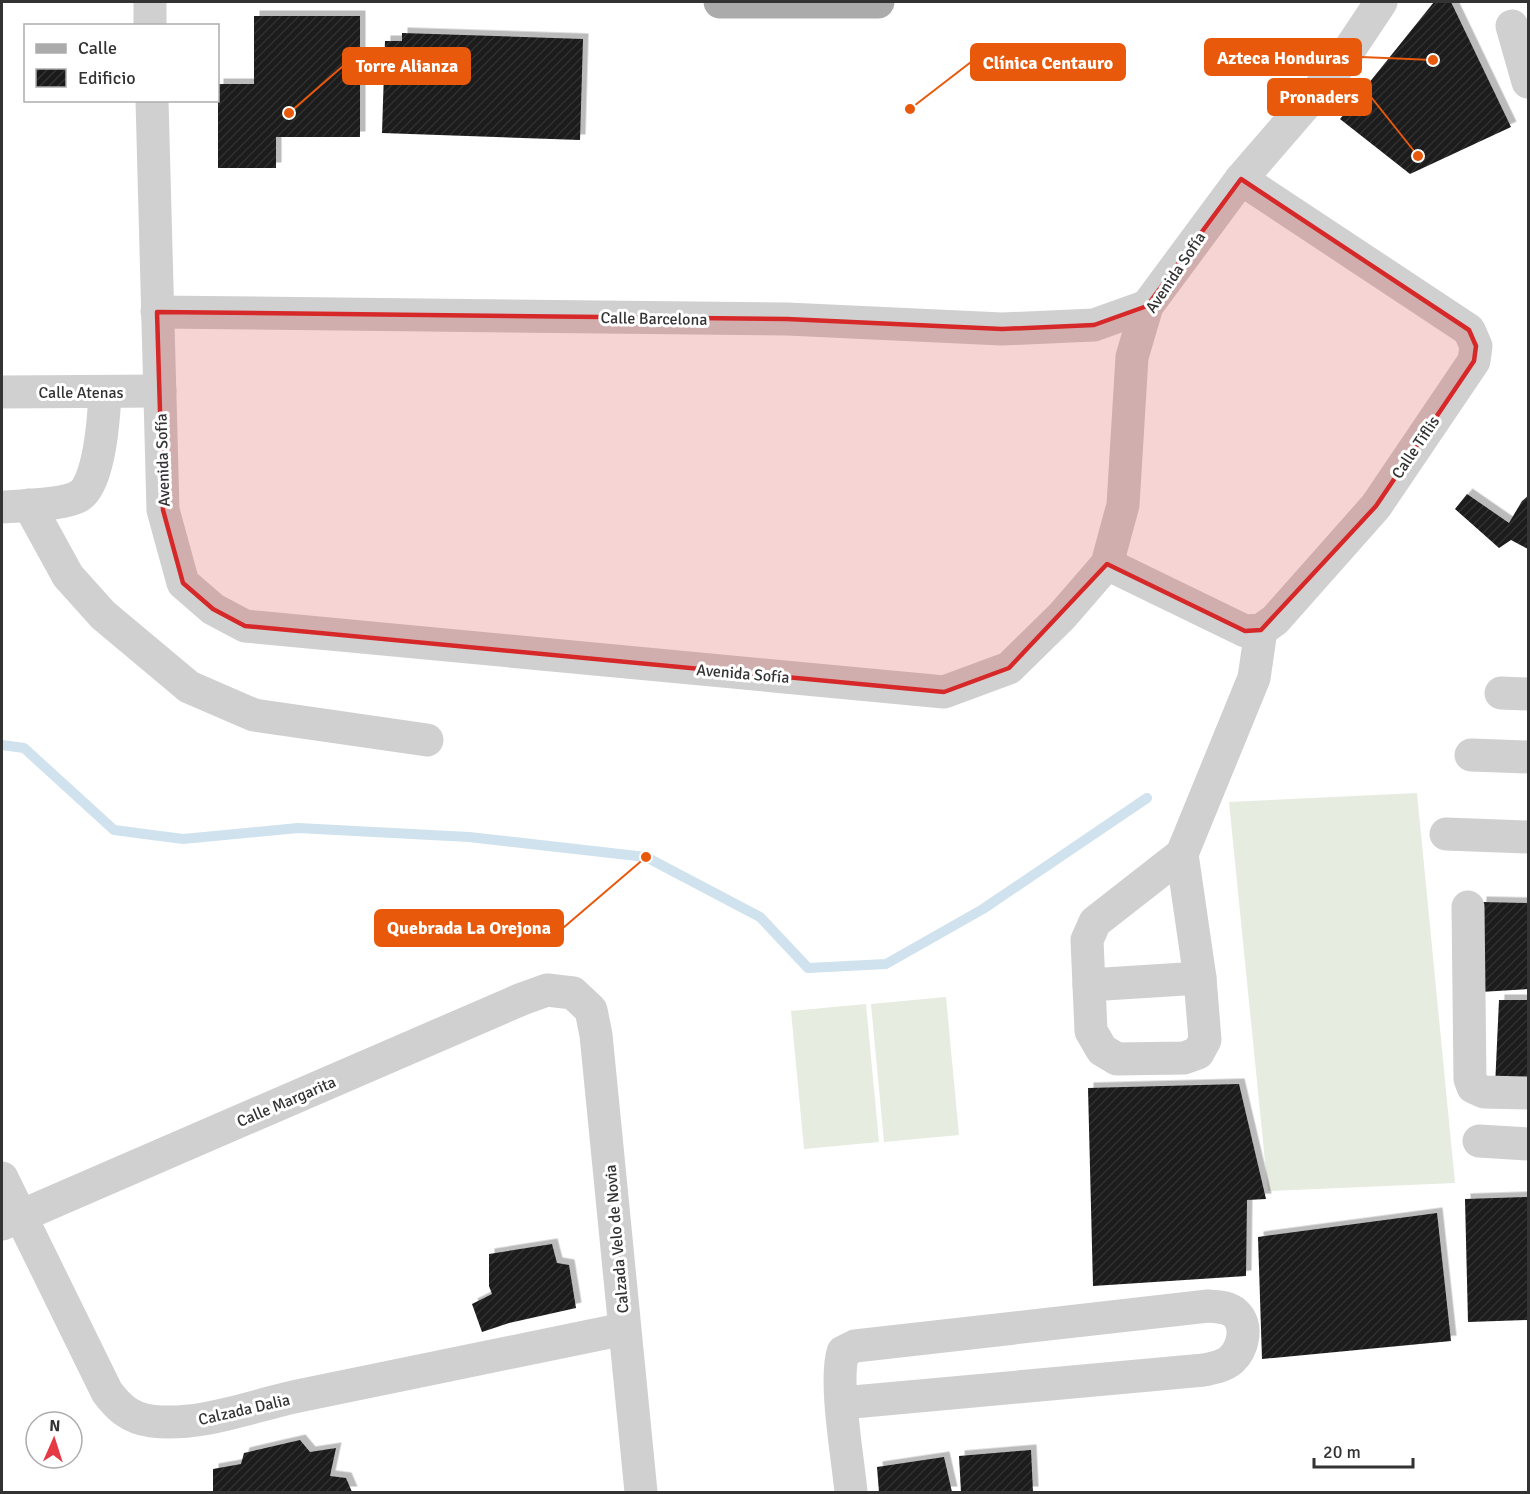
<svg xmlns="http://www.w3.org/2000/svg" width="1530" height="1494" viewBox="0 0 1530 1494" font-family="Signika,sans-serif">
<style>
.grass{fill:#e6ecdf}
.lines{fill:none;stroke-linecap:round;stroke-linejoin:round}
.stream{stroke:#cfe2ee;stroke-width:10}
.building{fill:url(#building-hatch);filter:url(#shadow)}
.minor{stroke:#d0d0d0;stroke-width:33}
.major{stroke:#ababab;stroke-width:33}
.marked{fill:#d62828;fill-opacity:0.2;stroke:#d62828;stroke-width:4.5;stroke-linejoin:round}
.labels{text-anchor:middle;stroke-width:6;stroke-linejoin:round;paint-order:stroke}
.street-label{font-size:16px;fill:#333;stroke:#fff}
.leader{fill:none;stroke:#e8590c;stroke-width:2}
.callout-dot{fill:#e8590c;stroke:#fff;stroke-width:2}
.callout{fill:#e8590c;stroke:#e8590c;stroke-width:2}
.callout-label{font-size:18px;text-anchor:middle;font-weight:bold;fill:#fff}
</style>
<defs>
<pattern id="building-hatch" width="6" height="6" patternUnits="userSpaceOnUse" patternTransform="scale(1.5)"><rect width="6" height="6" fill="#1a1a1a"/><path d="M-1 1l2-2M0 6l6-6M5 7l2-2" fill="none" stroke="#333"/></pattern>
<filter id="shadow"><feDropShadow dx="5.5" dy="-5.5" stdDeviation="0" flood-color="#0004"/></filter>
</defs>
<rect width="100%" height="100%" fill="#fff"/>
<g class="grass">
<path d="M1417,793L1455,1183L1268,1191L1229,802Z"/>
<path d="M946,997L959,1135L884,1142L871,1004Z"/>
<path d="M866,1004L879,1142L804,1149L791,1011Z"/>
</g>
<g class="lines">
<path class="stream" d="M2,745L24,748L114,830L183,839L298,828L469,837L646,857L760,917L808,968L886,964L983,909L1147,798"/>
</g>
<g class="building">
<path d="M1434,2H1451L1511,127L1410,174L1340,119Z"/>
<path d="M254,16H360V137H276V168H218V84H254Z"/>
<path d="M402,33L583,39L580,140L382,133L385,41H402Z"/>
<path d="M1467,494L1509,523L1522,501L1528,496V549L1511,540L1499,548L1455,509Z"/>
<path d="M1481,902L1528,903V989L1480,992Z"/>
<path d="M1499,1000H1528V1086L1495,1087Z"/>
<path d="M1239,1084L1266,1199L1247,1200L1246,1276L1093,1286L1088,1088Z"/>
<path d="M1528,1197V1320L1468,1322L1465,1199Z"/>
<path d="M1437,1213L1451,1341L1262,1359L1258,1237Z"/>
<path d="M552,1244L557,1263L569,1265L576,1308L509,1323L482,1332L472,1304L492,1294L489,1286V1254Z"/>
<path d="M300,1440L310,1452L336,1448L330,1476L346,1478L352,1492H213V1469L241,1464L244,1453Z"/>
<path d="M1031,1450L1033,1492H961L959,1456Z"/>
<path d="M944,1457L952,1492H879L877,1467Z"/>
</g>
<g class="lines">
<g class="minor">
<path d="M150,2V26"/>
<path d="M1512,26L1528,82"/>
<path d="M152,100L163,510L183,583L213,609L245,626L944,692L1009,668L1062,616L1107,564L1123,505L1132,357L1147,306L1241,179L1337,68L1381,2"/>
<path d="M157,312L787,319L1002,329L1094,325L1147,306"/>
<path d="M2,392L160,391"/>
<path d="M29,505L68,576L103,615L189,687L254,715L427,740"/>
<path d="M2,507C20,506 64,505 79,496C100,484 104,415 105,392"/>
<path d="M1107,564L1245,631L1261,630L1275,620L1376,506L1474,361L1476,346L1469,330L1241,179"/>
<path d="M1501,693L1528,694"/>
<path d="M1471,755L1528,757"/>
<path d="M1446,834L1528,837"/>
<path d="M1182,854L1200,978L1205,1040L1198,1053L1184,1058L1117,1059L1102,1050L1091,1031L1087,940L1095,922L1182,854L1254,678L1261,630"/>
<path d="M1468,907L1470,1079L1473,1087L1484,1092L1528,1093"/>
<path d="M1089,985L1200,978"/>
<path d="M1479,1141L1528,1144"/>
<path d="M2,1178L107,1392C119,1408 130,1418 151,1421C200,1427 251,1406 298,1396C407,1373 515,1352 624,1329"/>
<path d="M2,1224L522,999L547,990L573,993L591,1010L596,1035L641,1492"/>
<path d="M842,1403L1204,1370C1213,1368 1224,1366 1231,1360C1243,1349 1249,1325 1235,1313C1227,1306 1217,1307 1208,1306L855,1346L843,1352C834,1383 848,1458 851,1492"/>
</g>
<path class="major" d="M720,2H878"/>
</g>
<path class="marked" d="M1241,179L1469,330L1476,346L1474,361L1376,506L1261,630L1245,631L1107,564L1009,668L944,692L245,626L213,609L183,583L163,510L157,312L787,319L1002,329L1094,325L1147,306Z"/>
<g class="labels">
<g class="street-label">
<text transform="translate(1175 272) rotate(-56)" y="6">Avenida Sofía</text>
<text transform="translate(654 318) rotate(1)" y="6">Calle Barcelona</text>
<text x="81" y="398">Calle Atenas</text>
<text transform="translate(1415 447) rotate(-56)" y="6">Calle Tiflis</text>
<text transform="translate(162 460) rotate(-92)" y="6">Avenida Sofía</text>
<text transform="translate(743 673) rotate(5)" y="6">Avenida Sofía</text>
<text transform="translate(286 1101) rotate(-23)" y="6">Calle Margarita</text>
<text transform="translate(616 1239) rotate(-95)" y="6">Calzada Velo de Novia</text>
<text transform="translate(244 1409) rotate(-13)" y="6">Calzada Dalia</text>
</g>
</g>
<path class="leader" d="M1433 60L1361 57M910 109L971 62M289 113L343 66M1418 156L1371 97M646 857L563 928"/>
<g class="callout-dot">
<circle cx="1433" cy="60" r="6"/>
<circle cx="910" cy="109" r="6"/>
<circle cx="289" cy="113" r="6"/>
<circle cx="1418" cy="156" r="6"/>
<circle cx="646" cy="857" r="6"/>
</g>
<g class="callout">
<rect x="1205" y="39" width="156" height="36" rx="6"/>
<rect x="971" y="44" width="154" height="36" rx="6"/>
<rect x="343" y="48" width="127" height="36" rx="6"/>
<rect x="1268" y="79" width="103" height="36" rx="6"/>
<rect x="375" y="910" width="188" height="36" rx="6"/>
</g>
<g class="callout-label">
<text x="1283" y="64">Azteca Honduras</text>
<text x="1048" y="69">Clínica Centauro</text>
<text x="407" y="72">Torre Alianza</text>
<text x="1319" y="103">Pronaders</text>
<text x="469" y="934">Quebrada La Orejona</text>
</g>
<rect width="1530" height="1494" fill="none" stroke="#333333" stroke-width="6"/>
<rect x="24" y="24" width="195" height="78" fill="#ffffff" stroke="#adadad" stroke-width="1.5"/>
<rect x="36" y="44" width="30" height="9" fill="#ababab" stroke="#adadad" stroke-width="1.5"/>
<text x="78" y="54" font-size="18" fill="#333333">Calle</text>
<rect x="36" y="69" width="30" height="18" fill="url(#building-hatch)" stroke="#adadad" stroke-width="1.5"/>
<text x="78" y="84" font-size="18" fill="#333333">Edificio</text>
<g transform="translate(54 1440) rotate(3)"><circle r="28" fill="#ffffff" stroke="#adadad" stroke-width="1.5"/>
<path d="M0-4.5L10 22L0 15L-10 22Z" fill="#e63946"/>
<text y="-9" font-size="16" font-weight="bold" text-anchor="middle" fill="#333333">N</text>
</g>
<path d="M1314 1458v9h99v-9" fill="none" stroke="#333333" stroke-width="3"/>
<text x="1323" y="1458" font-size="18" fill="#333333" stroke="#ffffff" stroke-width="4.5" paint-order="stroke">20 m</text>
</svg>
